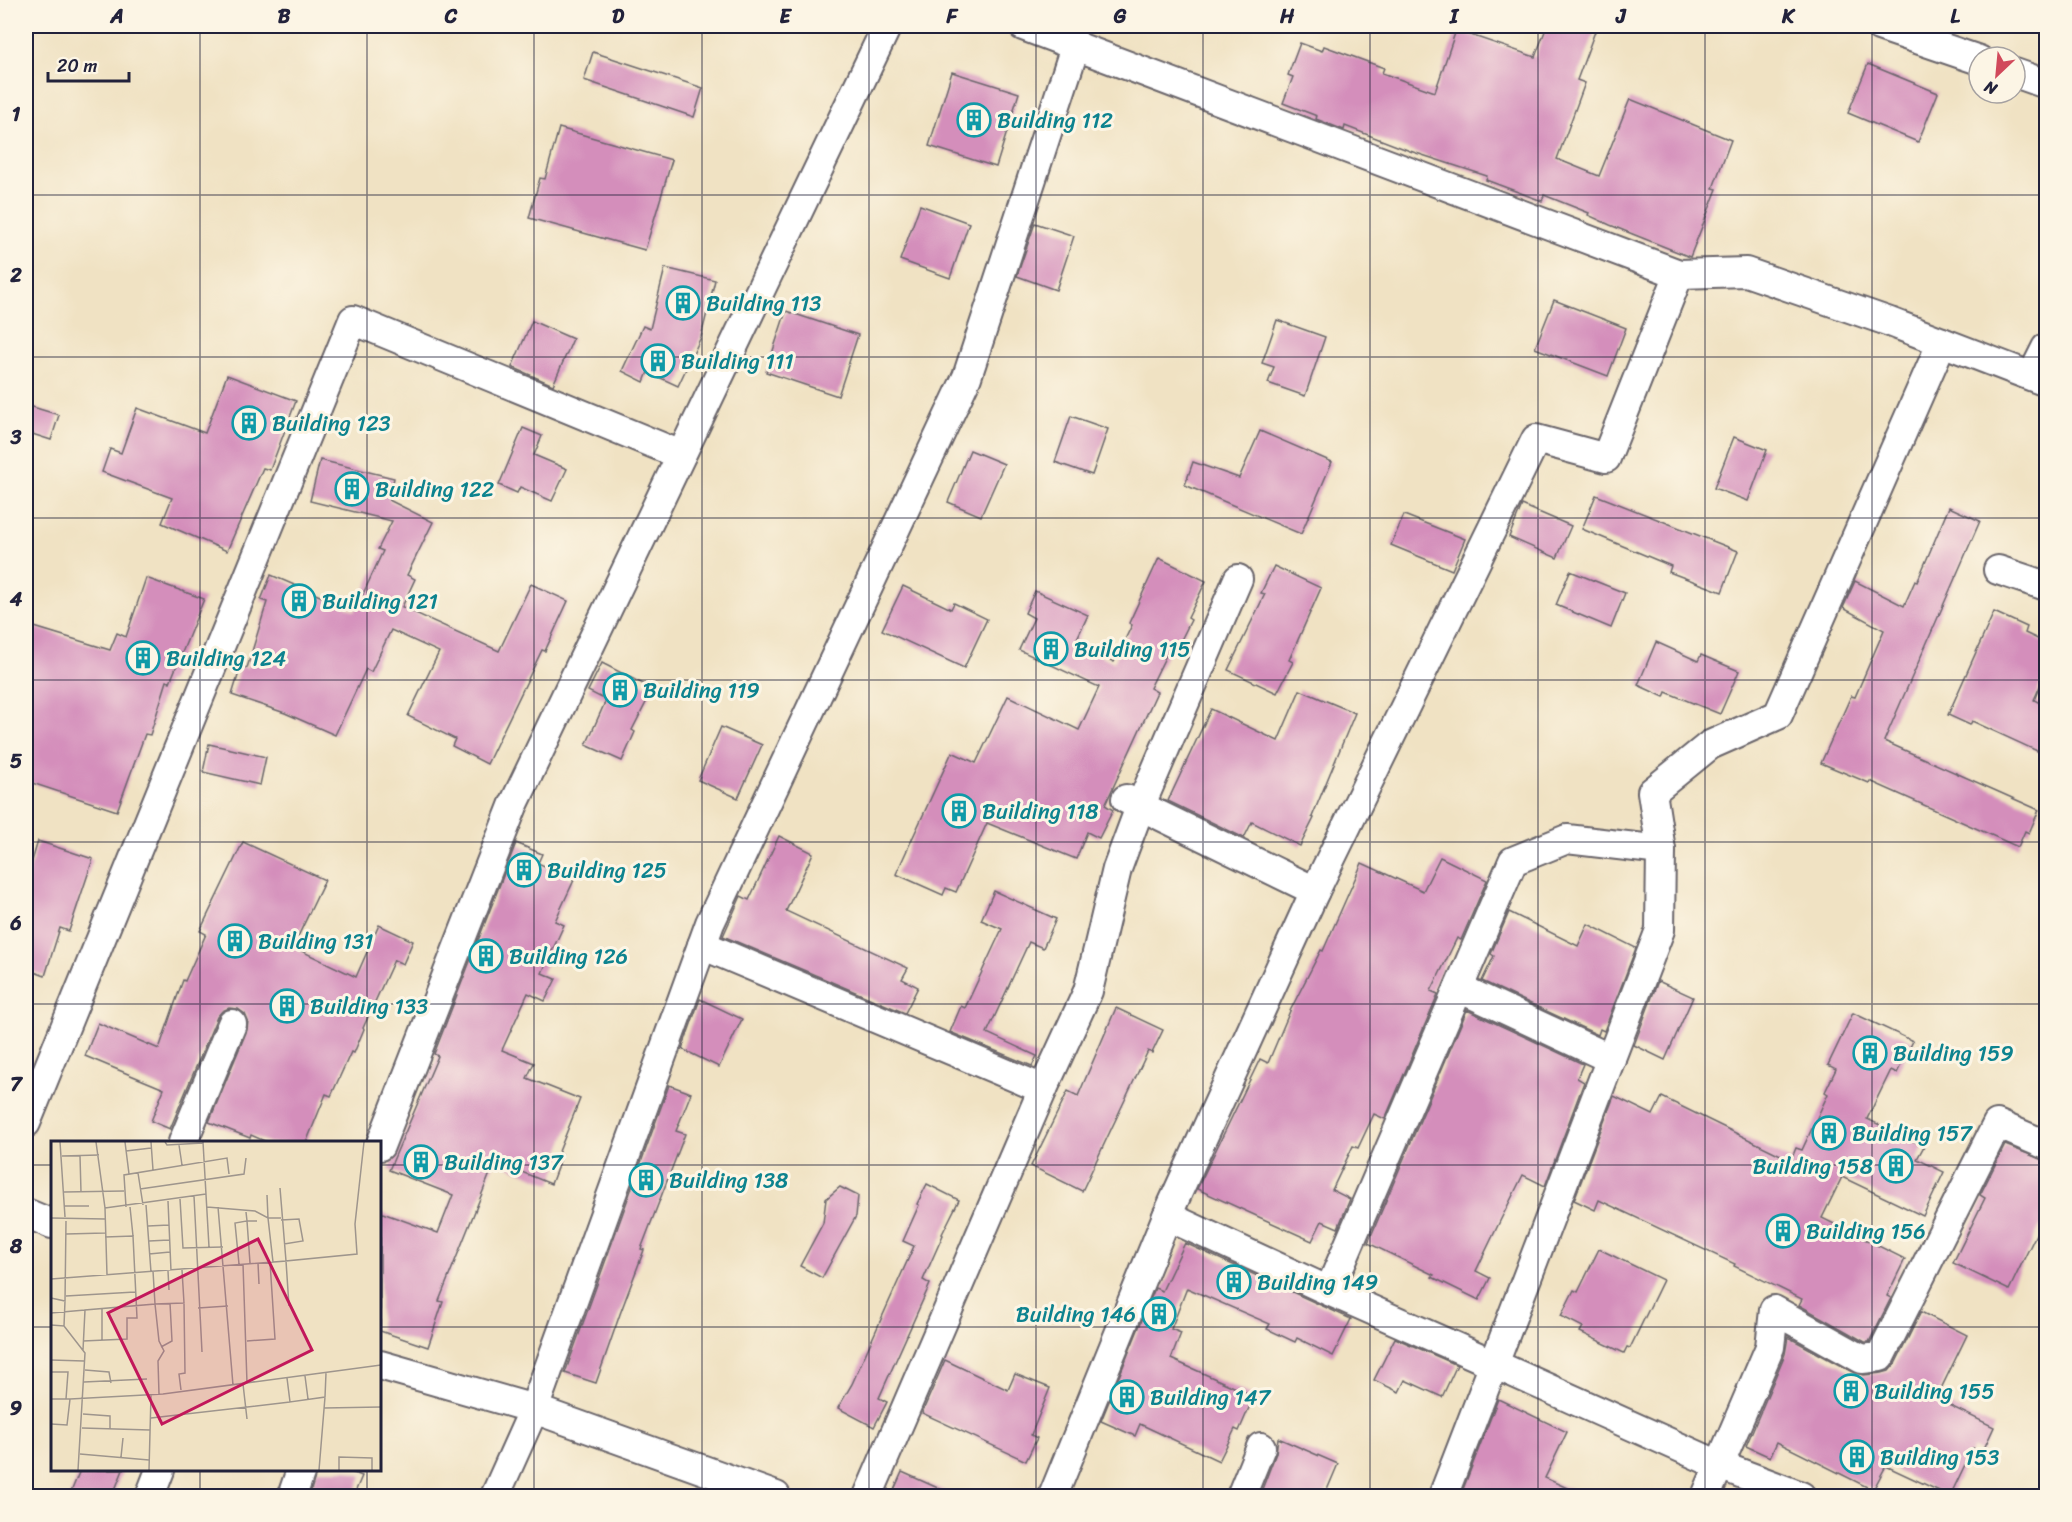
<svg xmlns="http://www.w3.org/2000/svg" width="2072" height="1522" viewBox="0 0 2072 1522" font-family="Sriracha,sans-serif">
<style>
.building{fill:#d48ebb}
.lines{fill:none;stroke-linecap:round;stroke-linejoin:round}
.street-casing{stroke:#6a656b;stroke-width:32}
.street{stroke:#fff;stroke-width:28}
.grid{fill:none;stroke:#22223b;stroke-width:1.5;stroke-opacity:0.55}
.labels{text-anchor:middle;stroke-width:6;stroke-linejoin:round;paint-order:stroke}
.culture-label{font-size:22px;fill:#0d838f;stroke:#fcf5e5;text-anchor:start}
.inset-road{fill:none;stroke:#9e958d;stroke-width:1.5}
.view{fill:#c2185b;fill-opacity:0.15;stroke:#c2185b;stroke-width:3}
.inset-edge{fill:none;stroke:#22223b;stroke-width:3}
.neatline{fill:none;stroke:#22223b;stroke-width:2}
.grid-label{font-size:20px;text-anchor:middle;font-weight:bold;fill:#22223b}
</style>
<rect width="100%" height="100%" fill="#fcf5e5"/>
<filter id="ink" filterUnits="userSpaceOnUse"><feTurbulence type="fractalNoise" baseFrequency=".0167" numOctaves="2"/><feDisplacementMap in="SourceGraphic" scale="12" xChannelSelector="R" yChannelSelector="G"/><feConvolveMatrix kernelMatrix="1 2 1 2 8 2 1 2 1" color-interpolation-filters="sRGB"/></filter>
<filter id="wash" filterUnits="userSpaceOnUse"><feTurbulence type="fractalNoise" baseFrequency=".008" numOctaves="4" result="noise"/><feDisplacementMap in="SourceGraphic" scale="24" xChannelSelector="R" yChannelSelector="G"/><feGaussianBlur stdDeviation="1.35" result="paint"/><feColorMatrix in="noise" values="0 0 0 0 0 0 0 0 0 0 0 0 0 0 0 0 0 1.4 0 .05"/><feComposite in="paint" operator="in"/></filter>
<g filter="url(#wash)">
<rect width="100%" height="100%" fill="#f0e2c3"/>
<g id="blocks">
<g class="building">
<path d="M1547,26H1597L1577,80L1585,83L1557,159L1599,176L1630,99L1731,140L1713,188L1717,189L1690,257L1610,225L1588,215L1589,213L1544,195L1542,201L1486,180L1487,176L1410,151L1345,126L1344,130L1316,119L1317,116L1283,103L1293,77L1288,75L1300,43L1322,51L1324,46L1384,68L1382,73L1435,92L1456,30L1535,57Z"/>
<path d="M593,52L703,88L694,117L584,80Z"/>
<path d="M1868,64L1938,93L1918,142L1848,113Z"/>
<path d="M952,72L1019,93L996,167L929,146Z"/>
<path d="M559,128L672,160L645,250L529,218L540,178L545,179Z"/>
<path d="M920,205L969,223L950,278L900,260Z"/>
<path d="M1035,223L1074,236L1056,290L1017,276Z"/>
<path d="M665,268L715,280L701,337L678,386L648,372L644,382L622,371L643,326L650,329Z"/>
<path d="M1554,300L1626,328L1608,376L1535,348Z"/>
<path d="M786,311L858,335L838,396L766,372Z"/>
<path d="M1277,320L1325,337L1305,396L1268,383L1274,367L1262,363Z"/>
<path d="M532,321L573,339L553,385L512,367Z"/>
<path d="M227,375L296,401L270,470L263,468L227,551L162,523L172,498L102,472L110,449L121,453L137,408L205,433Z"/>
<path d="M26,405L59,415L51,440L26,432Z"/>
<path d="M1071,416L1108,429L1092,475L1055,462Z"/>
<path d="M523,428L542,436L534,455L567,469L552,501L520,487L517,493L499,485Z"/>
<path d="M1260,431L1332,462L1301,534L1185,485L1193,462L1239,478Z"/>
<path d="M1734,437L1767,450L1748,501L1714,488Z"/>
<path d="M970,450L1004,464L981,516L948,502Z"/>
<path d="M320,460L394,478L389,500L433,522L407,575L415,579L402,607L499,651L531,584L568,601L545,651L542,650L487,764L452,746L455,739L408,716L439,652L391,630L371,672L366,669L335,735L285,713L232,695L241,666L247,668L267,602L261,600L271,575L355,611L383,551L378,549L392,521L310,501Z"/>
<path d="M1596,495L1738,551L1722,592L1669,572L1671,566L1582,529Z"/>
<path d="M1522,505L1571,526L1557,558L1509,537Z"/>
<path d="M1949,507L1980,521L1884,741L2039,810L2029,833L2025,831L2018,847L1870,781L1869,783L1821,763L1851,696L1855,697L1884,630L1843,608L1855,581L1904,606L1915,581L1917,582Z"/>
<path d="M1404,515L1465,539L1452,570L1391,545Z"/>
<path d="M1159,558L1206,581L1188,618L1191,620L1178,646L1172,643L1150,688L1157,692L1105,805L1113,810L1099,838L1087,832L1076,859L987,823L956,892L946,888L943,895L896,874L952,752L976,763L1008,696L1079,730L1099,687L1019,650L1034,618L1025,613L1035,591L1088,615L1075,643L1114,662L1132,625L1129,623Z"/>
<path d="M1274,566L1321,588L1289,660L1293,662L1277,693L1228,670L1265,594L1261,593Z"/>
<path d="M1570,571L1625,593L1611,628L1556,605Z"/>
<path d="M146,578L204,599L170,682L167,681L150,735L145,734L117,811L26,781V642L31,626L110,650L117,633L126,637Z"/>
<path d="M903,586L951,609L954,603L987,619L964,668L882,630Z"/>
<path d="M1994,612L2027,627L2025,633L2046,643V672L2034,700L2046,706V755L1972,721L1970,725L1948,715Z"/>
<path d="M1656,642L1698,661L1701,655L1739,671L1720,714L1666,692L1664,697L1638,685Z"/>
<path d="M602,663L653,689L632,730L635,732L622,761L586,745L606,700L588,691Z"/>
<path d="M1300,690L1355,713L1312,817L1314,818L1300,846L1252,822L1244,838L1168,801L1211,709L1278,741Z"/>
<path d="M721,727L762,745L738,798L698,780Z"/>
<path d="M209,744L266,757L260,785L203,772Z"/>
<path d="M779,836L813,853L786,911L908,968L902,979L918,987L905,1013L723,936L741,896L749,900Z"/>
<path d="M38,841L93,859L69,931L60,928L45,976L26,969V881Z"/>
<path d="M243,842L325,880L293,947L356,977L379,925L413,941L403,964L394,960L363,1028L364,1029L354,1053L351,1052L331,1096L326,1094L306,1143H269L251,1135L250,1138L209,1122L247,1030L248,1021L245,1014L238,1009L229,1008L222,1011L217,1017L170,1129L151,1121L164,1089L85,1056L98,1023L159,1049L183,980L185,981L206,934L200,931Z"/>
<path d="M516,843L542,854L538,863L574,880L555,921L564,925L542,973L556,979L545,1001L528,993L502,1050L534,1063L527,1078L580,1099L558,1154L562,1155L551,1184L495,1161L439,1301L443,1302L428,1347L380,1331V1212L438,1233L453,1195L389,1170L438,1056L434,1054Z"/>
<path d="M1440,857L1487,880L1461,940L1457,938L1431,991L1438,994L1385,1119L1374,1114L1358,1148L1353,1146L1332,1190L1350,1199L1338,1228L1322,1221L1312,1241L1197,1189L1260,1059L1268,1063L1290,1011L1321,950L1323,951L1362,863L1423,891Z"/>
<path d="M994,891L1056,919L1043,948L1029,942L987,1033L1037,1056L1032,1066L950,1032L961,1006L965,1008L1002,929L981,920Z"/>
<path d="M1509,912L1578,946L1588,924L1636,948L1604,1031L1600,1029L1598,1035L1482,981L1494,956L1491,954Z"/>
<path d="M1658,981L1693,997L1665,1060L1634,1045Z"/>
<path d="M700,999L742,1019L719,1067L682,1049Z"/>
<path d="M1116,1008L1163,1030L1152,1053L1148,1051L1082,1191L1031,1166L1068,1091L1078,1096Z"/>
<path d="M1467,1010L1583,1064L1577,1078L1584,1082L1545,1186L1523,1175L1501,1219L1476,1271L1490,1278L1479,1300L1432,1277L1434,1275L1368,1243Z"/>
<path d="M1853,1013L1913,1041L1897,1073L1891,1070L1867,1119L1924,1146L1917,1159L1944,1172L1923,1216L1842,1177L1822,1218L1905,1259L1887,1296L1891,1298L1869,1342H1865L1799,1305L1802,1299L1734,1266L1735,1264L1599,1200L1595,1210L1574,1200L1614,1096L1653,1115L1662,1097L1791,1160L1796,1148L1802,1150L1828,1094L1825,1092L1836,1069L1828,1065Z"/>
<path d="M669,1085L691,1093L676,1131L685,1134L641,1249L644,1250L620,1314L596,1383L565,1373Z"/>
<path d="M2005,1145L2046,1161V1229L2040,1226L2009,1290L1953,1263L1985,1198L1980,1195Z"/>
<path d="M927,1184L959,1200L942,1234L943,1235L923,1280L930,1284L879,1398L887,1402L874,1427L838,1408L852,1384L914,1246L903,1241L919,1205L917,1204Z"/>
<path d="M840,1187L858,1196L856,1216L822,1278L800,1266L823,1223L826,1199Z"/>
<path d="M1185,1243L1351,1319L1333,1356L1297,1338L1295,1342L1267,1329L1270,1324L1187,1288L1171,1329L1181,1333L1171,1359L1254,1396L1239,1431L1235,1429L1219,1461L1140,1424L1135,1436L1101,1421L1155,1288L1162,1291Z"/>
<path d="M1599,1249L1663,1280L1630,1348L1627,1347L1624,1353L1580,1332L1583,1327L1561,1316L1574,1290L1578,1292Z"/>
<path d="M1921,1312L1967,1335L1936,1399L1994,1427L1982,1453L1973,1448L1950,1496L1886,1466L1873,1490L1777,1442L1770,1457L1746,1446L1785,1354L1788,1337L1854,1373L1864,1375L1882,1373L1889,1371L1895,1364Z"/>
<path d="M1395,1338L1457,1365L1442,1397L1405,1380L1399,1392L1374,1380Z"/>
<path d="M945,1360L1008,1390L1015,1374L1050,1388L1031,1435L1037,1438L1026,1461L922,1413Z"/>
<path d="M1498,1399L1567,1432L1545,1478L1587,1497H1460Z"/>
<path d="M1278,1438L1338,1464L1324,1497H1259L1276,1453Z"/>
<path d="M80,1470H123L112,1497H69Z"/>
<path d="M317,1470H346L362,1476L353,1497H309Z"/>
<path d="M902,1472L958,1497H891Z"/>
</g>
</g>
</g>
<g filter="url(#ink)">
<use href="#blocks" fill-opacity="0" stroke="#6a656b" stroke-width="1.5"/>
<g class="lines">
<g class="street-casing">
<g id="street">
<path d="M1023,26L1679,274L1746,272L1890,322L2046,382"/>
<path d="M1879,26L1979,60"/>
<path d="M2015,73L2046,84"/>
<path d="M2032,376L2046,348"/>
<path d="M1998,570L2046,586"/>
<path d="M1126,799L1315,891"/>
<path d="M702,945L1043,1089"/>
<path d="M1459,988L1611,1059"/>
<path d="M26,1123L353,320L681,455"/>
<path d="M183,1142L232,1024"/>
<path d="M380,1146L513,806L887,26"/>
<path d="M26,1213L52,1224"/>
<path d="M1167,1216L1315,891L1536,439L1606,458L1679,274"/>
<path d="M1329,1291L1513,861L1567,839L1661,850"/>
<path d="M380,1365L534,1409L776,1496"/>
<path d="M150,1496L160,1470"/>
<path d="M292,1496L301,1470"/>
<path d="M495,1496L534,1409L710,923L967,377L1076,44"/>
<path d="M868,1496L1043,1089L1088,991L1117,869L1140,807L1238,579"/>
<path d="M1053,1496L1167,1216L1329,1291L1494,1364L1660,930L1661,850L1652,792L1710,745L1778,715L1942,342"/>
<path d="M1241,1496L1261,1447"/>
<path d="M1443,1496L1494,1364L1719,1465L1801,1496"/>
<path d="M1706,1496L1770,1347L1774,1310L1862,1359L1880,1357L1997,1124L2046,1145"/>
</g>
</g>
<use href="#street" class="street"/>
</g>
</g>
<path class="grid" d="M200,26V1142M367,26V1142M534,26V1496M702,26V1496M869,26V1496M1036,26V1496M1203,26V1496M1370,26V1496M1538,26V1496M1705,26V1496M1872,26V1496M26,195H2046M26,357H2046M26,518H2046M26,680H2046M26,842H2046M26,1004H2046M26,1165H52M380,1165H2046M26,1327H52M380,1327H2046M200,1470V1496M367,1470V1496"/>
<defs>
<g id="building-ring" transform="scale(1.725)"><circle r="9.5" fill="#fcf5e5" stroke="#0f9aa8" stroke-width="1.5"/><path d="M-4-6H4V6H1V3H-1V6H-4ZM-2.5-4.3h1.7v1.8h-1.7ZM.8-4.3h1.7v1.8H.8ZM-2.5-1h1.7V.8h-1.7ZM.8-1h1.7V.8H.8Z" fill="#0f9aa8"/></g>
</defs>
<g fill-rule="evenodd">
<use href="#building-ring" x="974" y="120"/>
<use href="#building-ring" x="683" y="303"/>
<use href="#building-ring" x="658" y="361"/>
<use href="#building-ring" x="249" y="423"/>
<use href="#building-ring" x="352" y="489"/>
<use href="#building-ring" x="299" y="601"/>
<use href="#building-ring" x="1051" y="649"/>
<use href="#building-ring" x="143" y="658"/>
<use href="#building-ring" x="620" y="690"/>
<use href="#building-ring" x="959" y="811"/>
<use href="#building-ring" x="524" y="870"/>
<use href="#building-ring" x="235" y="941"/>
<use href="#building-ring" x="486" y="956"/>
<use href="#building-ring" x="287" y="1006"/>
<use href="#building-ring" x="1870" y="1053"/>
<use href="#building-ring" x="1829" y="1133"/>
<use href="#building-ring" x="421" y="1162"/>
<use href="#building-ring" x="1896" y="1166"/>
<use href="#building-ring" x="646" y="1180"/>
<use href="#building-ring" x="1783" y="1231"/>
<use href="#building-ring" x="1234" y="1282"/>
<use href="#building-ring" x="1159" y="1314"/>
<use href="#building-ring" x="1851" y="1391"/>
<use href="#building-ring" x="1127" y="1397"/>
<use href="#building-ring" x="1857" y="1457"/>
</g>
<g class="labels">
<g class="culture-label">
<text x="997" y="128">Building 112</text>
<text x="706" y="311">Building 113</text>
<text x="681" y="369">Building 111</text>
<text x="272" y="431">Building 123</text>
<text x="375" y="497">Building 122</text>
<text x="322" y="609">Building 121</text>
<text x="1074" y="657">Building 115</text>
<text x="166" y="666">Building 124</text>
<text x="643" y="698">Building 119</text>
<text x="982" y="819">Building 118</text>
<text x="547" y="878">Building 125</text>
<text x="258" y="949">Building 131</text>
<text x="509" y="964">Building 126</text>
<text x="310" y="1014">Building 133</text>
<text x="1893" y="1061">Building 159</text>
<text x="1852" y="1141">Building 157</text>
<text x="444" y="1170">Building 137</text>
<text x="1873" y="1174" text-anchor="end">Building 158</text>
<text x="669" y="1188">Building 138</text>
<text x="1806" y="1239">Building 156</text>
<text x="1257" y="1290">Building 149</text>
<text x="1136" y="1322" text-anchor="end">Building 146</text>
<text x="1874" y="1399">Building 155</text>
<text x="1150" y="1405">Building 147</text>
<text x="1880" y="1465">Building 153</text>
</g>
</g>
<g transform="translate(51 1141)">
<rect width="330" height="330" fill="#f0e2c3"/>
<path class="inset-road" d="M9,1L14,76M45,1L54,67L56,134M74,1L78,33M100,1L102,29M114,1L116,4L152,2M152,1L158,106M128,4L131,24M75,10L100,7M11,15L48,14M29,15L30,51M87,32L92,64M89,48L193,33L195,17M13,51L73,50M143,55L151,211M129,58L132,107L172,106M117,60L120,130M95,64L100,131M14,65H38M75,66L73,34L176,17L178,33M79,66L82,95M156,66L204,70L217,77L216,54M167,66L182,244M54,67L155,53M0,77L54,78M230,79L248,78L252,100L233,103M97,85L118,84M15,93L54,92M98,100L118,99M98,113L119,111M222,121L217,77H230M199,122L196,80H206M207,122L208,143M188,123L184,82L196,80L195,71M192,123L196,242M117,130L118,149M0,138L235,120L229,47M15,155L84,151M0,157L14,160L15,80M238,165L235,120L306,113L304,83L313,1M147,167L177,165M0,172L34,169M0,184L13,185L14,160M13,185L34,212L27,329M51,199V168M32,200L76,198V177H86L82,95L54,96M196,200L224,198L219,121M110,206L121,200L119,162M32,209L34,169L104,163L102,130M0,219L33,220M34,229L58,231L60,242M0,231H17L15,258M254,235L257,258M236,237L239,261L274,256L275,232M33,241L96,238M192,243L196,278M130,249L128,233L134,232L133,162M108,253L107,220L113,210L108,200L104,163L133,162L131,129M0,258H19L16,284L0,283M19,258L112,253L330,224M273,267L330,266M32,273L59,275V288M100,277L239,261M31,287L99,289M29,313L98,319M70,316L72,297M98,329L100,254M268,329L274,256M288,329V316L321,317V329"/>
<path class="view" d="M207,98L261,209L111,283L57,172Z"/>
<rect width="330" height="330" class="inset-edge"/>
</g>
<rect width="2072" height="1522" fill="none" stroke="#fcf5e5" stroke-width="66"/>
<g transform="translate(1997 75) rotate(206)"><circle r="28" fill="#fcf5e5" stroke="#a5a1a1" stroke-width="1.5"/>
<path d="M0-4.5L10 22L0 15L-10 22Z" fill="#d1495b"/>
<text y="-9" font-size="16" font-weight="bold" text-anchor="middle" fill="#22223b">N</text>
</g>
<path d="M48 72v9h81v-9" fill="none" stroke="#22223b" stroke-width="3"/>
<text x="57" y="72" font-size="18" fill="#22223b" stroke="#fcf5e5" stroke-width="4.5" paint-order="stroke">20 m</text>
<rect x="33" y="33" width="2006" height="1456" class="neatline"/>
<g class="grid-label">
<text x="117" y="23">A</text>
<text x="284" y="23">B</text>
<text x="451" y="23">C</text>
<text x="618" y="23">D</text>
<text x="785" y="23">E</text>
<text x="952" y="23">F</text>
<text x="1120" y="23">G</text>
<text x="1287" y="23">H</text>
<text x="1454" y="23">I</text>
<text x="1621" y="23">J</text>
<text x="1788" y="23">K</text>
<text x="1955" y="23">L</text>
<text x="16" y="121">1</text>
<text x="16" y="282">2</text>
<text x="16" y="444">3</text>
<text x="16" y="606">4</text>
<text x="16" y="768">5</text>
<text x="16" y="930">6</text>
<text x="16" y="1091">7</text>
<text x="16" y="1253">8</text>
<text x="16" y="1415">9</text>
</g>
</svg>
